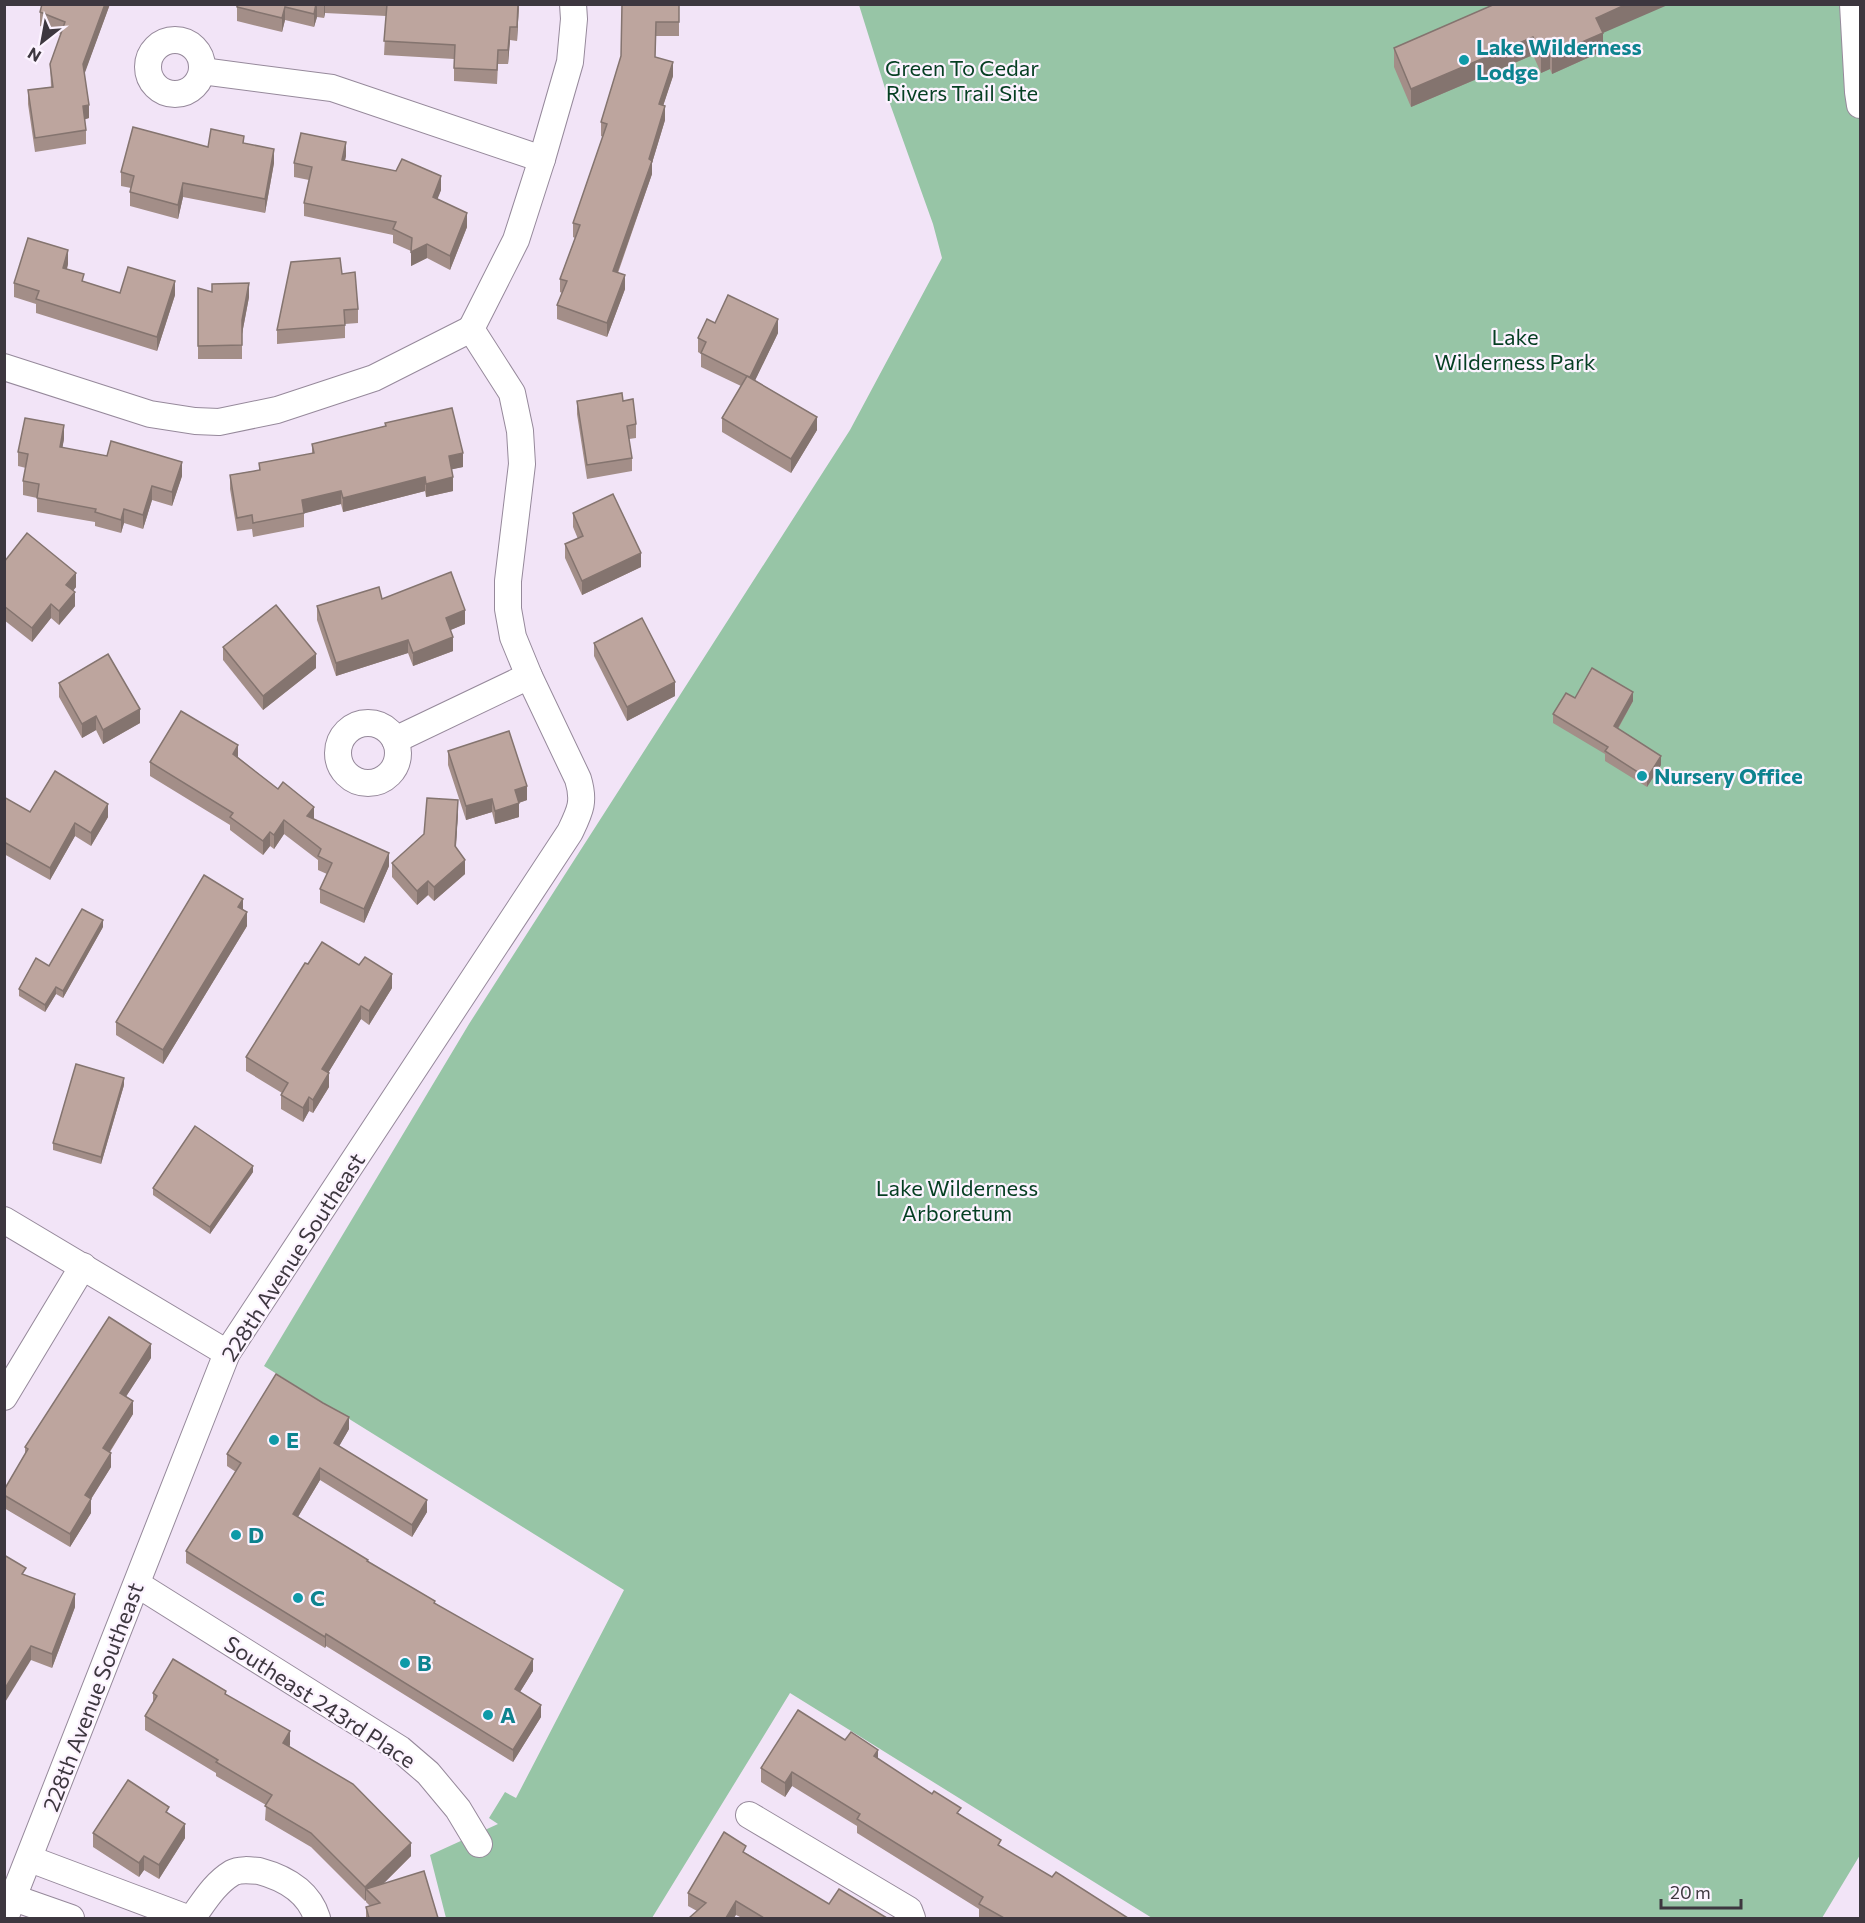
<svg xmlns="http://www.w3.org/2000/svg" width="1865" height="1923" viewBox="0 0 1865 1923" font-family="Commissioner,sans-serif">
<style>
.green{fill:#97c5a6}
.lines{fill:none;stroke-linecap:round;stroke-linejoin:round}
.street-casing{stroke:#96899b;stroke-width:28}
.street{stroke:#fff;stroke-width:26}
.wall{fill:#a38e88}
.shaded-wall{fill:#84746f}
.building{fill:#bda59e;stroke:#84746f;stroke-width:1.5}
.culture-dot{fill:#0f9aa8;stroke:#fcf3ff;stroke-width:2}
.labels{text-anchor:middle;stroke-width:4.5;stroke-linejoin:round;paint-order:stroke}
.culture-label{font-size:22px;font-weight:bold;fill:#0d838f;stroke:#fcf3ff;text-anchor:start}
.park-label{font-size:22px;fill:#053f22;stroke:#fcf3ff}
.street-label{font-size:22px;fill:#3d373f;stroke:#fcf3ff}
</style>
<rect width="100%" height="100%" fill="#f2e4f7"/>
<path class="green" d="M859,5H1860V1855L1822,1918H1152L790,1693L652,1918H446L430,1855L498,1824L489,1818L505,1792L516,1798L624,1590L264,1366L469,1024L850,430L942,258L933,224L889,101Z"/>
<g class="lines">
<g class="street-casing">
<g id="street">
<path d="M1853,4L1858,92L1860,105"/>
<circle cx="175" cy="67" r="27"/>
<path d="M202,71L332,88L542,159"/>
<path d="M471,329L516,240L542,159L570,62L574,19L573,4"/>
<path d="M4,367L150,414L195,421L219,422L277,410L374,378L471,329"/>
<circle cx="368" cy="753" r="30"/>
<path d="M395,740L529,676"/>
<path d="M4,1220L227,1353"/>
<path d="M4,1397L83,1266"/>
<path d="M137,1584L400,1749L428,1773L458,1809L479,1844"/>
<path d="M749,1815L909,1910L912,1918"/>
<path d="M30,1859L187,1918"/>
<path d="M14,1898L71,1918"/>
<path d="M5,1918L227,1353L570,832C580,811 585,802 578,779L529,676L513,637L508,609V581L522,464L520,431L512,393L471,329"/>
<path d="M192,1918C204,1902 214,1884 232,1873C239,1869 250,1870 259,1871C285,1878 309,1892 317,1918"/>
</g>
</g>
<use href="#street" class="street"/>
</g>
<g class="wall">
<path d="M110,4L84,74L89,118L84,119L86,130V144L35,152L28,104V90L51,87L50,64L61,34L40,26V12Z"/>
<path d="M237,4H519L517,41L510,40L508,64H498L497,84L454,81V59L384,55L386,16L325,13L324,18L317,17L314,27L285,20L282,32L237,21Z"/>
<path d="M622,4H679V36H656L655,57L673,76L663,106L665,120L652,163V174L618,273L625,289L607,337L557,319V305L562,293L560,292V279L575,238L573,237V223L603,137L601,136V122L621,56Z"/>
<path d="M1495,4L1603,33V51L1552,74L1550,69L1541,73L1533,55L1411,107L1394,67V48Z"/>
<path d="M244,144L274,163L265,213L183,197L178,219L130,206V192L131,188L121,186V172L208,147Z"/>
<path d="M346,156L345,160L441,190L437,199L467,227L450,270L427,258L411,266V251L393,243V235L304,216V203L309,180L294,177V163Z"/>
<path d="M68,264L67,269L84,282L120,293L175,295L157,351L36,313V304L14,297V283Z"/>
<path d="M342,274L358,309V323L345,324V338L277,344V330Z"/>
<path d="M198,288L212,292L249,297L242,334V359H198Z"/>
<path d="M715,323L778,333L755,380L817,430L791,473L722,432V418L741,386L701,367V354L698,352V338Z"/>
<path d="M577,401H623L636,424V438L629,439L632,458V471L587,479L577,414Z"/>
<path d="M385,423L463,467L452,469L453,491L426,497L425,491L343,512L341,504L304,513V527L253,537L252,529L237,531L230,489V475L259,470V463L312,454V444L385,427Z"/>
<path d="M64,439L62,448L182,476L172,506L152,500L143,529L124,523L121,533L95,526V522L37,512V498L23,495V481L26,468L18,466V452Z"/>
<path d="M573,513L641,567L582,595L565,558V544L578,539L573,527Z"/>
<path d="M4,562L76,587L73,591L75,606L59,625L51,618L32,642L4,620Z"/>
<path d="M382,599L465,624L450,630L453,651L413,666L408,653L336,676L317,620V606Z"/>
<path d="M594,643L675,696L627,721L594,656Z"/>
<path d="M223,647L316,668L263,710L223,660Z"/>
<path d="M59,683L140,723L103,744L96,730L82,738L59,697Z"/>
<path d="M1575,698L1633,701L1618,729L1661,765L1647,787L1605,761V754L1553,723V714Z"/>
<path d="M448,751L527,800L519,803V817L495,824L492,812L466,820L448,765Z"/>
<path d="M238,757L314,819L389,866L364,923L320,903V889L327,874L318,870V860L284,834L274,849L270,846L263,855L230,830V825L150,776V762Z"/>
<path d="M4,797L30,812L108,817L91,846L75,836L50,880L4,854Z"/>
<path d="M458,813L456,847L465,874L434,901L428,895L417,905L392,877V863Z"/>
<path d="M243,909L247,926L163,1064L116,1035V1022Z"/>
<path d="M103,927L63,998L56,994L45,1012L19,996V989Z"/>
<path d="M308,964L392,988L369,1025L361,1019L328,1073L329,1087L313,1113L309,1111L303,1122L281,1109V1095L282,1093L246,1071V1057Z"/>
<path d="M124,1085L101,1164L53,1150V1143Z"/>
<path d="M253,1172L210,1234L153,1195V1188Z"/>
<path d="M151,1358L126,1396L133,1414L110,1452L111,1467L91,1499V1513L70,1547L4,1508V1490L25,1455V1447Z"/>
<path d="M349,1429L339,1446L427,1512L412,1537L320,1480L298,1517L368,1562L435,1603L533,1671L520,1692L541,1717L513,1762L326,1646L325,1648L186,1563V1551L236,1472L227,1466V1454Z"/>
<path d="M26,1575L75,1607L52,1668L31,1660Z"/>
<path d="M153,1693L226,1694L290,1745L289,1746L411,1856L384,1883L438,1918H366V1907L370,1906L366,1902V1900L365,1901L311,1847L265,1820L266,1805L216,1776V1773L145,1730V1716L153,1703Z"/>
<path d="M878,1759L961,1815L1001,1847L1052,1877L1128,1918H979V1909L857,1833V1826L792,1786L785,1797L761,1782V1768Z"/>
<path d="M93,1833L185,1838L159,1879L144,1870L139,1877L93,1847Z"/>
<path d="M746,1853L829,1904L887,1918H742L736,1915L697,1911L688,1906V1893Z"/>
</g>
<g class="shaded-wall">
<path d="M105,4H110L83,78V64Z"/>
<path d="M317,4V17L314,27V14Z"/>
<path d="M325,4V13L324,18V5Z"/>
<path d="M518,4H519L517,41V27Z"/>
<path d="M1627,4H1670L1603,33V51L1552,74V55L1596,18Z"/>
<path d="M285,7V20L282,32V18Z"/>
<path d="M510,27V40L508,64V50Z"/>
<path d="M1533,37V55L1411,107V89Z"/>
<path d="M1550,50V69L1541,73V54Z"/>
<path d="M673,62V76L659,118V104Z"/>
<path d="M89,105V118L83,120V106Z"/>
<path d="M665,106V120L652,163V174L613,285V271L649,159Z"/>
<path d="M346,142V156L342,173V160Z"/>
<path d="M274,149V163L265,213V199Z"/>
<path d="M441,176V190L433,211V197Z"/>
<path d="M183,183V197L178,219V205Z"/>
<path d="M467,213V227L450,270V256Z"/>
<path d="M427,244V258L411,266V252Z"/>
<path d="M68,250V264L63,282V268Z"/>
<path d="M625,275V289L607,337V323Z"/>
<path d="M175,281V295L157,351V337Z"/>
<path d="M249,283V297L242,334V359V320Z"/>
<path d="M778,319V333L750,391V377Z"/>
<path d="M817,417V430L791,473V459Z"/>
<path d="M64,425V439L60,461V447Z"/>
<path d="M463,453V467L449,470V456Z"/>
<path d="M182,462V476L172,506V492Z"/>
<path d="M425,477V491L343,512V498Z"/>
<path d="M453,477V491L426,497V484Z"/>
<path d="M152,486V500L143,529V515Z"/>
<path d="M341,491V504L302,514V500Z"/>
<path d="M124,509V523L121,533V520Z"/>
<path d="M641,553V567L582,595V581Z"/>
<path d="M76,573V587L66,599V585Z"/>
<path d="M75,592V606L59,625V611Z"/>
<path d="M51,604V618L32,642V628Z"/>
<path d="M465,610V624L446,632V618Z"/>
<path d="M453,637V651L413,666V653Z"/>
<path d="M408,640V653L336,676V663Z"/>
<path d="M316,654V668L263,710V696Z"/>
<path d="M675,682V696L627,721V707Z"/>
<path d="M1633,692V701L1614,735V726Z"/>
<path d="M140,709V723L103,744V730Z"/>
<path d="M96,716V730L82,738V724Z"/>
<path d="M238,745V759L233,754Z"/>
<path d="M1661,756V765L1647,787V778Z"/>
<path d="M527,786V800L515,804V790Z"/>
<path d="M492,799V812L466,820V806Z"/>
<path d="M458,800V813L455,859V846Z"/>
<path d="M519,803V817L495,824V811Z"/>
<path d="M108,804V817L91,846V833Z"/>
<path d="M314,807V820L307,816Z"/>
<path d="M284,820V834L274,849V835Z"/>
<path d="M75,823V836L50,880V868Z"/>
<path d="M270,832V846L263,855V841Z"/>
<path d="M389,853V866L364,923V909Z"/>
<path d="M465,860V874L434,901V887Z"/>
<path d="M428,881V895L417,905V891Z"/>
<path d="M243,899V913L238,907Z"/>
<path d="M247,912V926L163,1064V1050Z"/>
<path d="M103,920V927L63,998V991Z"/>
<path d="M392,974V988L369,1025V1011Z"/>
<path d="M56,987V994L45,1012V1005Z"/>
<path d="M361,1006V1019L322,1083V1069Z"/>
<path d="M329,1073V1087L313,1113V1100Z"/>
<path d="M124,1078V1085L101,1164V1157Z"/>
<path d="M309,1097V1111L303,1122V1108Z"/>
<path d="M253,1166V1172L210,1234V1227Z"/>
<path d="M151,1344V1358L120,1406V1393Z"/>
<path d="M133,1401V1414L103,1462V1448Z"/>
<path d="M349,1417V1429L334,1455V1443Z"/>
<path d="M111,1453V1467L91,1499V1513L70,1547V1534L85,1495Z"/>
<path d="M320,1468V1480L293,1525V1514Z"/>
<path d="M427,1500V1512L412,1537V1525Z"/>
<path d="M75,1594V1607L52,1668V1654Z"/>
<path d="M326,1634V1646L325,1648V1637Z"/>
<path d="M31,1646V1660L4,1704V1690Z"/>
<path d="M533,1659V1671L515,1700V1689Z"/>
<path d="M541,1705V1717L513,1762V1750Z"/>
<path d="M290,1731V1745L283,1757V1743Z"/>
<path d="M878,1750V1763L874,1756Z"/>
<path d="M792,1772V1786L785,1797V1783Z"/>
<path d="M185,1824V1838L159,1879V1865Z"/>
<path d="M411,1843V1856L372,1895L366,1889V1900L365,1901V1887Z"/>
<path d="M144,1856V1870L139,1877V1863Z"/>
<path d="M736,1901V1915L734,1918H726Z"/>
</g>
<g class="building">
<path d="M42,4H105L83,64L89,105L83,106L86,130L35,138L28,90L53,87L50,64L65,22L40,12Z"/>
<path d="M237,4H316L314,14L285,7L282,18L237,7Z"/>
<path d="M387,4H518L517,27H510L508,50H498L497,70L454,68L455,45L384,41Z"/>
<path d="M622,4H679V22H656L655,57L673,62L659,104L665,106L649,159L652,161L613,271L625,275L607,323L557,305L567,281L560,279L580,225L573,223L607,124L601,122L621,56Z"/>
<path d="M1495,4H1627L1596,18L1603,33L1552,55L1550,50L1541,54L1533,37L1411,89L1394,48Z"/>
<path d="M133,127L208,147L211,129L244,136L243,143L274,149L265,199L183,183L178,205L130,192L134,176L121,172Z"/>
<path d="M301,133L346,142L342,160L396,171L402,159L441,176L433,197L467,213L450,256L427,244L411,252L412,238L393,229L396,222L304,203L312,167L294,163Z"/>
<path d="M28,238L68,250L63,268L84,274L82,281L120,293L128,267L175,281L157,337L36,299L39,291L14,283Z"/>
<path d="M340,258L342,274L355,272L358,309L344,310L345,325L277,330L291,262Z"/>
<path d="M249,283L242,320V345L198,346V288L212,292V284Z"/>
<path d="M728,295L778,319L750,377L747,376L817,417L791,459L722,418L747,376L701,353L706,342L698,338L707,319L715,323Z"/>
<path d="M622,393L623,401L633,399L636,424L627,426L632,458L587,465L577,401Z"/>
<path d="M452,408L463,453L449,456L453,477L426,484L425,477L343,498L341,491L302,500L304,513L253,523L252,515L237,518L230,475L260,470L259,463L314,453L312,444L386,426L385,423Z"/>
<path d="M25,418L64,425L60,447L107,456L111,441L182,462L172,492L152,486L143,515L124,509L121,520L95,512L96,509L37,498L39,484L23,481L28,454L18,452Z"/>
<path d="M613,494L641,553L582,581L565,544L583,536L573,513Z"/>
<path d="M27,533L76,573L66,585L75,592L59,611L51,604L32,628L4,606V562Z"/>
<path d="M451,572L465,610L446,618L453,637L413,653L408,640L336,663L317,606L379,587L382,599Z"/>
<path d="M276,605L316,654L263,696L223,647Z"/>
<path d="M642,618L675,682L627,707L594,643Z"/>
<path d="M108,654L140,709L103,730L96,716L82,724L59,683Z"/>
<path d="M1592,668L1633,692L1614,726L1661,756L1647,778L1605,751L1608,747L1553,714L1566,693L1575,698Z"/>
<path d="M181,711L238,745L233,754L278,789L283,782L314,807L307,816L389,853L364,909L320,889L332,863L318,856L321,849L284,820L274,835L270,832L263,841L230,817L233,813L150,762Z"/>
<path d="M509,731L527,786L515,790L519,803L495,811L492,799L466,806L448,751Z"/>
<path d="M55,771L108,804L91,833L75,823L50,868L4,842V797L30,812Z"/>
<path d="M427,798L458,800L455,846L465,860L434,887L428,881L417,891L392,863L424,834Z"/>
<path d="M204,875L243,899L238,907L247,912L163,1050L116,1022Z"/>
<path d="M82,909L103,920L63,991L56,987L45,1005L19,989L36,958L49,966Z"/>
<path d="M322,942L359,965L365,957L392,974L369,1011L361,1006L322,1069L329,1073L313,1100L309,1097L303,1108L281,1095L288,1083L246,1057L305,963L308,964Z"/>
<path d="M76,1064L124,1078L101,1157L53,1143Z"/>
<path d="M195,1126L253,1166L210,1227L153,1188Z"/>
<path d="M109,1317L151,1344L120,1393L133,1401L103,1448L111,1453L85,1495L91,1499L70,1534L4,1495V1490L28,1449L25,1447Z"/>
<path d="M276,1374L323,1403L349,1417L334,1443L427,1500L412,1525L320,1468L293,1514L368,1560L367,1561L435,1601L434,1603L533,1659L515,1689L541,1705L513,1750L326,1634L325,1637L186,1551L241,1463L227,1454Z"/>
<path d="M4,1555L26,1568L22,1574L75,1594L52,1654L31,1646L4,1690Z"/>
<path d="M173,1659L226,1691L225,1694L290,1731L283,1743L353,1784L411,1843L365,1887L311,1833L265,1806L272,1795L216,1762L218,1760L145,1716L157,1696L153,1693Z"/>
<path d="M798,1710L845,1740L851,1732L878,1750L874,1756L932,1794L934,1791L961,1808L957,1813L1001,1840L998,1845L1052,1877L1056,1872L1128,1918H1004L979,1904L983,1897L857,1819L860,1814L792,1772L785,1783L761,1768Z"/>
<path d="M128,1780L169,1807L166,1812L185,1824L159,1865L144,1856L139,1863L93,1833Z"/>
<path d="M724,1832L746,1846L743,1852L829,1904L839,1889L887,1918H764L736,1901L726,1918H689L706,1903L688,1893Z"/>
<path d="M424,1871L438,1918H369L366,1907L380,1903L366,1889Z"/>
</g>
<g class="culture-dot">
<circle cx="1464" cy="60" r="6"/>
<circle cx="1642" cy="776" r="6"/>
<circle cx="274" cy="1440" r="6"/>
<circle cx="236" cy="1535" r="6"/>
<circle cx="298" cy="1598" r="6"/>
<circle cx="405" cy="1663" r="6"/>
<circle cx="488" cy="1715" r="6"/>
</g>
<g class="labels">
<g class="culture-label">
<text x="1476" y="55">Lake Wilderness<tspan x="1476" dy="25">Lodge</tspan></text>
<text x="1654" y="784">Nursery Office</text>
<text x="286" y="1448">E</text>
<text x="248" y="1543">D</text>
<text x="310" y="1606">C</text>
<text x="417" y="1671">B</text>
<text x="500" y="1723">A</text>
</g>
<g class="park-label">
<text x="962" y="76">Green To Cedar<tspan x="962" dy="25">Rivers Trail Site</tspan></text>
<text x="1515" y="345">Lake<tspan x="1515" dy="25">Wilderness Park</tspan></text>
<text x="957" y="1196">Lake Wilderness<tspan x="957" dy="25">Arboretum</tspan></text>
</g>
<g class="street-label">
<text transform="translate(293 1257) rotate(-57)" y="8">228th Avenue Southeast</text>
<text transform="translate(93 1697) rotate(-69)" y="8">228th Avenue Southeast</text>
<text transform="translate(320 1702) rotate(33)" y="8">Southeast 243rd Place</text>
</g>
</g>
<rect width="1865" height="1923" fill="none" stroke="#3d373f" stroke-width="12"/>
<g transform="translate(42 42) rotate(211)" stroke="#fcf3ff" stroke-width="4.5" paint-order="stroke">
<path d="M0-4.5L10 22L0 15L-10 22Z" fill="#3d373f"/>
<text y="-9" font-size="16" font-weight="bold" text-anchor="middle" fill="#3d373f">N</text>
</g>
<path d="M1661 1899v9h80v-9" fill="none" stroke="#3d373f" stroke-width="3"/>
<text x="1670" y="1899" font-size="18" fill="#3d373f" stroke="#fcf3ff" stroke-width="4.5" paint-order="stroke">20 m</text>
</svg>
